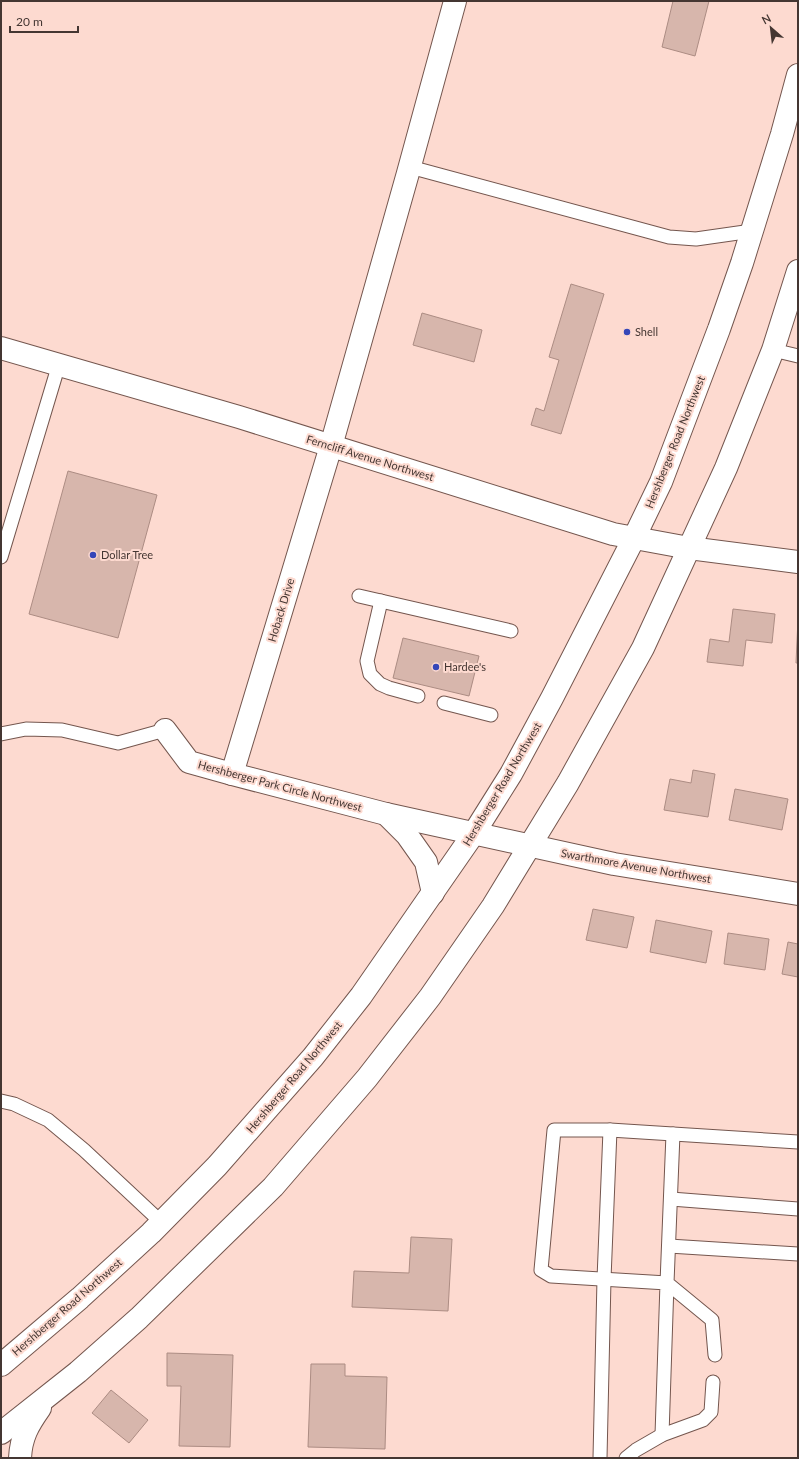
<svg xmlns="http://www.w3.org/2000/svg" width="799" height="1459" viewBox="0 0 799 1459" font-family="Lato,sans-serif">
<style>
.building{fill:#d7b6ac;stroke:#ac8c83}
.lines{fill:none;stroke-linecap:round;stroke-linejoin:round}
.service-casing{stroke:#74564e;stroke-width:15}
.minor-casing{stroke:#74564e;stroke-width:24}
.secondary-casing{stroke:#74564e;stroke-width:24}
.service{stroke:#fff;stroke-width:13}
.minor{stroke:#fff;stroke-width:22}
.secondary{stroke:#fff;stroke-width:22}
.poi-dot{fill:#3546b8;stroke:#fddad0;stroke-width:1.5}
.labels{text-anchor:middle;stroke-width:4;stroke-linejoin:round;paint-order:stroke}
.poi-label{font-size:11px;fill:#443632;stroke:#fddad0;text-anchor:start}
.street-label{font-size:11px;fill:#443632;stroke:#fddad0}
</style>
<rect width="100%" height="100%" fill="#fddad0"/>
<g class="building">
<path d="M673,1H709L695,56L662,47Z"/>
<path d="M571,284L604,294L561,434L531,425L536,408L544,411L559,360L549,357Z"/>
<path d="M422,313L482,330L474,362L413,345Z"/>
<path d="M68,471L157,495L118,638L29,614Z"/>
<path d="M733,609L775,614L772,643L746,640L743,666L707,662L710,639L729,642Z"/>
<path d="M798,619V663H796Z"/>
<path d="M403,638L479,656L469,696L393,678Z"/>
<path d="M693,770L715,774L708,817L664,810L670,779L691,783Z"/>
<path d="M735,789L788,799L782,830L729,820Z"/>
<path d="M593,909L634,917L627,948L586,940Z"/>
<path d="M656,920L712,931L706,963L650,952Z"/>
<path d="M728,933L769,939L765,970L724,964Z"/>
<path d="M788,942L798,944V977L782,974Z"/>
<path d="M411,1237L452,1239L448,1311L352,1307L354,1271L409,1273Z"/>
<path d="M167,1353L233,1355L230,1447L179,1446L181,1386H167Z"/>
<path d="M311,1364H345V1376L387,1377L385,1449L308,1447Z"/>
<path d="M111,1390L148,1420L129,1443L92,1413Z"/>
</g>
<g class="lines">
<g class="service-casing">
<g id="service">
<path d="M410,167L669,237L696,239L752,231"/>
<path d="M773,350L798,356"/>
<path d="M1,557L59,364"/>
<path d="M359,596L511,631"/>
<path d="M381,601L367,661L370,674L380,684L389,688L418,696"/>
<path d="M444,703L491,715"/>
<path d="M1,734L26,729L62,730L118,743L165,730"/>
<path d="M1,1101L14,1104L48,1120L84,1150L161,1222"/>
<path d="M673,1134L667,1283L712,1320L715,1355"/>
<path d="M671,1199L798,1209"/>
<path d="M669,1246L798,1254"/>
<path d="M662,1435L667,1283L551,1276L541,1270L554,1130H610L798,1142"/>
<path d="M600,1458L604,1279L610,1130"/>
<path d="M626,1458L636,1450L662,1435L703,1420L711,1412L713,1382"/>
</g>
</g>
<g class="minor-casing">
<g id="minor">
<path d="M1,348L239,417L613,534L689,548L798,562"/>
<path d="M165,730L189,762L232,774L386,814L614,864L798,894"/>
<path d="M232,774L331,446L408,173L455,1"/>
<path d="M386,814L407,835L426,862L433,893"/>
</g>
</g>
<g class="secondary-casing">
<g id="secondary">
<path d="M1,1365L80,1298L151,1233L217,1166L313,1057L361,996L474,833L511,774L552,698L634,538L661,482L719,329L742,263L782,134L798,75"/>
<path d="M1,1433L78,1372L139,1318L273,1187L367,1078L430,997L493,906L568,783L643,648L726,468L773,350L798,271"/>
<path d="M20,1458C21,1437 28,1425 40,1408"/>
</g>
</g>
<use href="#service" class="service"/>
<use href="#minor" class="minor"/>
<use href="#secondary" class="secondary"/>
</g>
<g class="poi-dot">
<circle cx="627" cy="332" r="4"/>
<circle cx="93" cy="555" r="4"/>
<circle cx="436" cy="667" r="4"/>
</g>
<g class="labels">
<g class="poi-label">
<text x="635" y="336">Shell</text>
<text x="101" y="559">Dollar Tree</text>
<text x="444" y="671">Hardee's</text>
</g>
<g class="street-label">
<text transform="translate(675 442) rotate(-68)" y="4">Hershberger Road Northwest</text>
<text transform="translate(370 458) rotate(17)" y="4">Ferncliff Avenue Northwest</text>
<text transform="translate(281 610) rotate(-73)" y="4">Hoback Drive</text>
<text transform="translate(502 784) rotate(-59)" y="4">Hershberger Road Northwest</text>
<text transform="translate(280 786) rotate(15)" y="4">Hershberger Park Circle Northwest</text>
<text transform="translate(636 866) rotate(10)" y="4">Swarthmore Avenue Northwest</text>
<text transform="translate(294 1077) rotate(-50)" y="4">Hershberger Road Northwest</text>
<text transform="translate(67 1307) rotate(-41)" y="4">Hershberger Road Northwest</text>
</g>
</g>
<rect width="799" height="1459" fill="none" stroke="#443632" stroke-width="4"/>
<g transform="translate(771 28) rotate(332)" stroke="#fddad0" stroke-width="3" paint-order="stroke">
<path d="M0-3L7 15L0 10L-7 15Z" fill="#443632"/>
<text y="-6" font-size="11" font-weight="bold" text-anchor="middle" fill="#443632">N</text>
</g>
<path d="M10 26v6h68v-6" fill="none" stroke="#443632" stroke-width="2"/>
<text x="16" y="26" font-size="12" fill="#443632" stroke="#fddad0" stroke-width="3" paint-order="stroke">20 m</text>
</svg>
